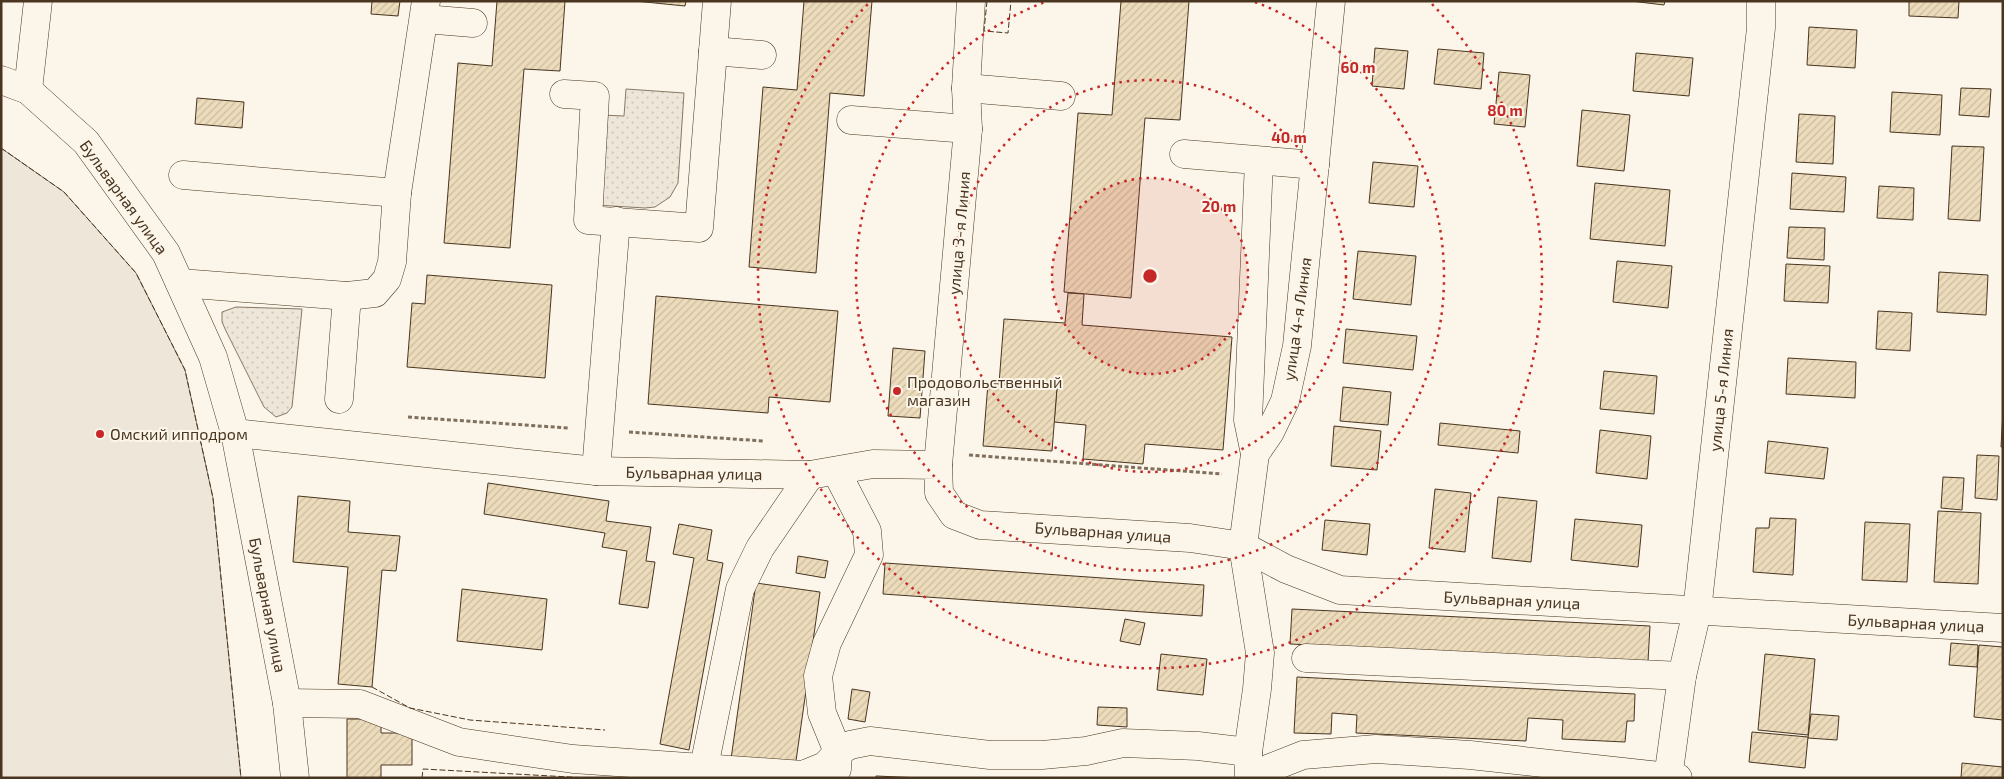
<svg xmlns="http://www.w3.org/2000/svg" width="2004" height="779" viewBox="0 0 2004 779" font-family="'Exo 2',sans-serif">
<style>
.grass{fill:url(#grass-dots);stroke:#887966}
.park{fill:#ede6d9;stroke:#887966}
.building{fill:url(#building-hatch);stroke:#4a3520}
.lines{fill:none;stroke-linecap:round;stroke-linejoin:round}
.minor-casing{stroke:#4a3520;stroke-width:29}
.major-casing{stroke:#4a3520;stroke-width:29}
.path{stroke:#7f6f5c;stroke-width:3;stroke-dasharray:4 2.5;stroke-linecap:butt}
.minor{stroke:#fbf6e9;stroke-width:28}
.major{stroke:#fbf6e9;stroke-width:28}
.fence{stroke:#4a3520;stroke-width:1;stroke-dasharray:6 2.5;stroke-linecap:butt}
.ring{fill:none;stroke:#c62828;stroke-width:2.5;stroke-dasharray:2.5 5}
.poi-dot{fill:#c62828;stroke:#fbf6e9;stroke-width:2}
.labels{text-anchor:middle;stroke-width:4;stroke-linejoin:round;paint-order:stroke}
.street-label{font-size:16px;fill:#4a3520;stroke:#fbf6e9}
.poi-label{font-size:16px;fill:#4a3520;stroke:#fbf6e9;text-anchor:start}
.centre{fill:#c62828;stroke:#fbf6e9;stroke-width:2.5}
.ring-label{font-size:15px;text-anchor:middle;font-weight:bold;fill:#c62828;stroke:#fbf6e9;stroke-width:4;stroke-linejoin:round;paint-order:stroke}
</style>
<defs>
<pattern id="grass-dots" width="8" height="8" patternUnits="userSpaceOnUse" patternTransform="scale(1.25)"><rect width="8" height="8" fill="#ede6d9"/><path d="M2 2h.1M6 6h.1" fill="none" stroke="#cdc6ba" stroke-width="1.8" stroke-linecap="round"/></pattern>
<pattern id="building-hatch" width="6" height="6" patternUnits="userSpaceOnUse" patternTransform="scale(1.25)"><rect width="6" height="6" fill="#ecdcbc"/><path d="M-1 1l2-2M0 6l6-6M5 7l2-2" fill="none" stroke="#ccbda1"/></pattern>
</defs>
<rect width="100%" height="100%" fill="#fbf6e9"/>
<g class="grass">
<path d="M626,89L684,93L678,183L670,197L655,207L645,208L596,205L602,115L624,116Z"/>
<path d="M236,307L302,309L292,407L287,413L276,417L264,407L226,331L222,322V312Z"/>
</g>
<path class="park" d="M1,148L64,192L136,273L185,370L213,498L241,778H1Z"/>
<g class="building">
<path d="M372,1H400L398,16L371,14Z"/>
<path d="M497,1H565L560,71L524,69L510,248L444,243L458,63L492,66Z"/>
<path d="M635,1H686L685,6Z"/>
<path d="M804,1H872L864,96L830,93L816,273L749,267L763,87L797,90Z"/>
<path d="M1121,1H1189L1180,120L1145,118L1131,298L1064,292L1078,113L1112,115Z"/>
<path d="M1631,1H1665L1664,5Z"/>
<path d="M1909,1H1959L1958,18L1909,16Z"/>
<path d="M1809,27L1857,30L1855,68L1807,65Z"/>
<path d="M1375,48L1408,51L1404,89L1372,86Z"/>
<path d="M1438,49L1484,53L1481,89L1434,84Z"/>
<path d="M1636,53L1693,58L1689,96L1633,91Z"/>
<path d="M1499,72L1530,75L1525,127L1494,124Z"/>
<path d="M1961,88L1991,89L1989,117L1959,115Z"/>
<path d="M1892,92L1942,95L1940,135L1890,132Z"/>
<path d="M197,98L244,102L242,128L195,124Z"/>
<path d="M1582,110L1630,115L1624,171L1577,166Z"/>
<path d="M1799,114L1835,116L1833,164L1796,162Z"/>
<path d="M1952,146L1984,147L1980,221L1948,219Z"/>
<path d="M1373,162L1418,166L1414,207L1369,203Z"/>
<path d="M1792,173L1846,177L1844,212L1790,209Z"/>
<path d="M1595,183L1670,190L1665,246L1590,239Z"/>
<path d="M1879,186L1914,188L1913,220L1877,218Z"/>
<path d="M1789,227L1825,228L1824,260L1787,258Z"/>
<path d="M1358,251L1416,256L1411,305L1353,299Z"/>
<path d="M1617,261L1672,266L1668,308L1613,302Z"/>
<path d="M1786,264L1830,266L1828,303L1784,301Z"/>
<path d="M1939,272L1988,275L1986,315L1937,312Z"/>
<path d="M427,275L552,285L545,378L407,367L412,303L425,304Z"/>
<path d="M1068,293L1084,294L1082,325L1232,337L1223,450L1145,444L1143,464L1083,459L1086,425L1054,422L1057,388L999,384L1004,319L1065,323Z"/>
<path d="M656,296L838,311L830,402L769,397L768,413L648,404Z"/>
<path d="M1878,311L1912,313L1910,351L1876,349Z"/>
<path d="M1346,329L1417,336L1413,370L1343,363Z"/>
<path d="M893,348L925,351L920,418L888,416Z"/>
<path d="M1788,358L1856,362L1855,398L1786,394Z"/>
<path d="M1604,371L1657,376L1654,414L1600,409Z"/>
<path d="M988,383L1057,388L1052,451L983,446Z"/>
<path d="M1343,387L1391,392L1388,425L1340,421Z"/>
<path d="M2003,410V447H2001Z"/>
<path d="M1440,423L1520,431L1518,453L1438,445Z"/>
<path d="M1334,426L1381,431L1377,470L1331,466Z"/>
<path d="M1600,430L1651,436L1647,479L1596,473Z"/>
<path d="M1768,441L1828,448L1824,479L1765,473Z"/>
<path d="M1977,455L1999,456L1997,500L1975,498Z"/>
<path d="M1943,477L1964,478L1962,510L1941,508Z"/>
<path d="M488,483L609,501L606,521L651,527L646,561L655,562L648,608L619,604L627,551L602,547L605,533L484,514Z"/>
<path d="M1435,489L1471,493L1465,552L1429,548Z"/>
<path d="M298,496L350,501L348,532L400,536L396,571L382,570L372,687L338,684L348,567L293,562Z"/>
<path d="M1498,497L1537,501L1531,562L1492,558Z"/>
<path d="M1938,511L1981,513L1978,584L1934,582Z"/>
<path d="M1770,518L1796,519L1793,575L1753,572L1756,528H1769Z"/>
<path d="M1575,519L1642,525L1638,567L1571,560Z"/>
<path d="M1325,520L1370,524L1367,555L1322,550Z"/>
<path d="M1865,522L1910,524L1907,582L1862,580Z"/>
<path d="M679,524L712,530L707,560L723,563L689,750L660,744L694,558L673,554Z"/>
<path d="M798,556L828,561L825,578L796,573Z"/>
<path d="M885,563L1204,585L1202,616L883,594Z"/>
<path d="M756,583L820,592L795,768L731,759Z"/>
<path d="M462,589L547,599L542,650L457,641Z"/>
<path d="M1292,609L1650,626L1648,661L1290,644Z"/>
<path d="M1125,619L1145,623L1140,645L1120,641Z"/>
<path d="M1951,643L1978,645L1977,667L1949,665Z"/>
<path d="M1979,645L2003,647V720L1974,717Z"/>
<path d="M1161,654L1207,659L1203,695L1157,690Z"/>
<path d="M1765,654L1815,659L1808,735L1758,730Z"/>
<path d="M1297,677L1635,694L1634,721H1627L1625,742L1562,739L1563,720L1528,718L1526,741L1356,733L1357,715L1332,713L1331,734L1294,733Z"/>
<path d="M852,689L870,692L865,722L848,719Z"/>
<path d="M1098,707L1127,708V727L1097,725Z"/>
<path d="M1811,714L1839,716L1837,740L1808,738Z"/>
<path d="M347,719H381V733H412V765H381V778H347Z"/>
<path d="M1752,732L1808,737L1805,768L1749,762Z"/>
<path d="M1962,763L2003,767V778H1961Z"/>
<path d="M876,776L922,778H876Z"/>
</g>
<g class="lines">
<g class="minor-casing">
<g id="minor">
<path d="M424,19L473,23"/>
<path d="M713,51L762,55"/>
<path d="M966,88L1061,96"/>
<path d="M564,94L595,96L588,220L699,228L717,1"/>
<path d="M851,120L968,129"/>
<path d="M1184,154L1315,165"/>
<path d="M183,175L397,193"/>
<path d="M180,283L347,296L375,293L387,279L392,262L397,193L426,1"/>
<path d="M339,399L347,296"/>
<path d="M235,433L596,471L810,475L873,464L938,465L939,493L954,515L980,525L1190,538L1243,546L1286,569L1340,590L2003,628"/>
<path d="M1255,454L1248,420L1259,161"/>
<path d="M938,465L968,129L966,88L971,1"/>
<path d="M596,471L616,221"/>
<path d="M836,471L867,531L869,555L827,643L818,676L822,713L838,752L837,769"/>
<path d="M1306,658L1682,676"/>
<path d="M287,703L360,704L459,742L573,759L803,775L825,766L838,752L850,745L870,741L990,755H1042L1086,751L1123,743L1198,746L1248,752"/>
<path d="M704,767L740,589L760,548L810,475"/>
<path d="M1249,778L1248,752L1257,689L1260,653L1243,546L1255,454L1270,432L1285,401L1297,346L1331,1"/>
<path d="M1257,778L1270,768L1303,755L1376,749L1470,755L1678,778"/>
<path d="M1668,778L1682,676L1697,611L1761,28V1"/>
</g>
</g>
<g class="major-casing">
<g id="major">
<path d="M1,80L28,90L86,142L166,253L213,357L235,433L287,703L295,778"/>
<path d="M28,90L38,1"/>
</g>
</g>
<g class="path">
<path d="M408,417L568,428"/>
<path d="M629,432L763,441"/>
<path d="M969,455L1222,474"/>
</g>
<use href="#minor" class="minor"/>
<use href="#major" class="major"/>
<g class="fence">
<path d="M987,1L984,31L1008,33L1011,1"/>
<path d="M1,148L64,192L136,273L185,370L213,498L241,778"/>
<path d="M372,687L410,708L470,720L605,730"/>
<path d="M422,778L423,769L588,778"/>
</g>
</g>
<circle cx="1150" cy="276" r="98" fill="#c62828" fill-opacity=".12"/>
<g class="ring">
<circle cx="1150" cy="276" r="98"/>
<circle cx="1150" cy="276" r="196"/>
<path d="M1255 2A294 294 0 1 1 1045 2"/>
<path d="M1432 4A392 392 0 1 1 868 4"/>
</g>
<g class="poi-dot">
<circle cx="897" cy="391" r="5"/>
<circle cx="100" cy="434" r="5"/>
</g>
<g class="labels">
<g class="street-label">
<text transform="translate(124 197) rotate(54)" y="6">Бульварная улица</text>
<text transform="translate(959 233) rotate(-85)" y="6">улица 3-я Линия</text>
<text transform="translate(1297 319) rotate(-82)" y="6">улица 4-я Линия</text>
<text transform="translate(1721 390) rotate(-84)" y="6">улица 5-я Линия</text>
<text transform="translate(694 473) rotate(1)" y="6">Бульварная улица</text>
<text transform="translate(1103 532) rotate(4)" y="6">Бульварная улица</text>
<text transform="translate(1512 600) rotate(3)" y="6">Бульварная улица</text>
<text transform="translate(268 605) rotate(79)" y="6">Бульварная улица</text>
<text transform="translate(1916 623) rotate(3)" y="6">Бульварная улица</text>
</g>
<g class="poi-label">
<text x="907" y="388">Продовольственный<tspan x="907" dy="18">магазин</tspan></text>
<text x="110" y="440">Омский ипподром</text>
</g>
</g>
<circle cx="1150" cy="276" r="8" class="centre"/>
<g class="ring-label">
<text x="1358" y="73">60 m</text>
<text x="1505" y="116">80 m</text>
<text x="1289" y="143">40 m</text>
<text x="1219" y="212">20 m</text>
</g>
<rect width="2004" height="779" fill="none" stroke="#4a3520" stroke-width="5"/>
</svg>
